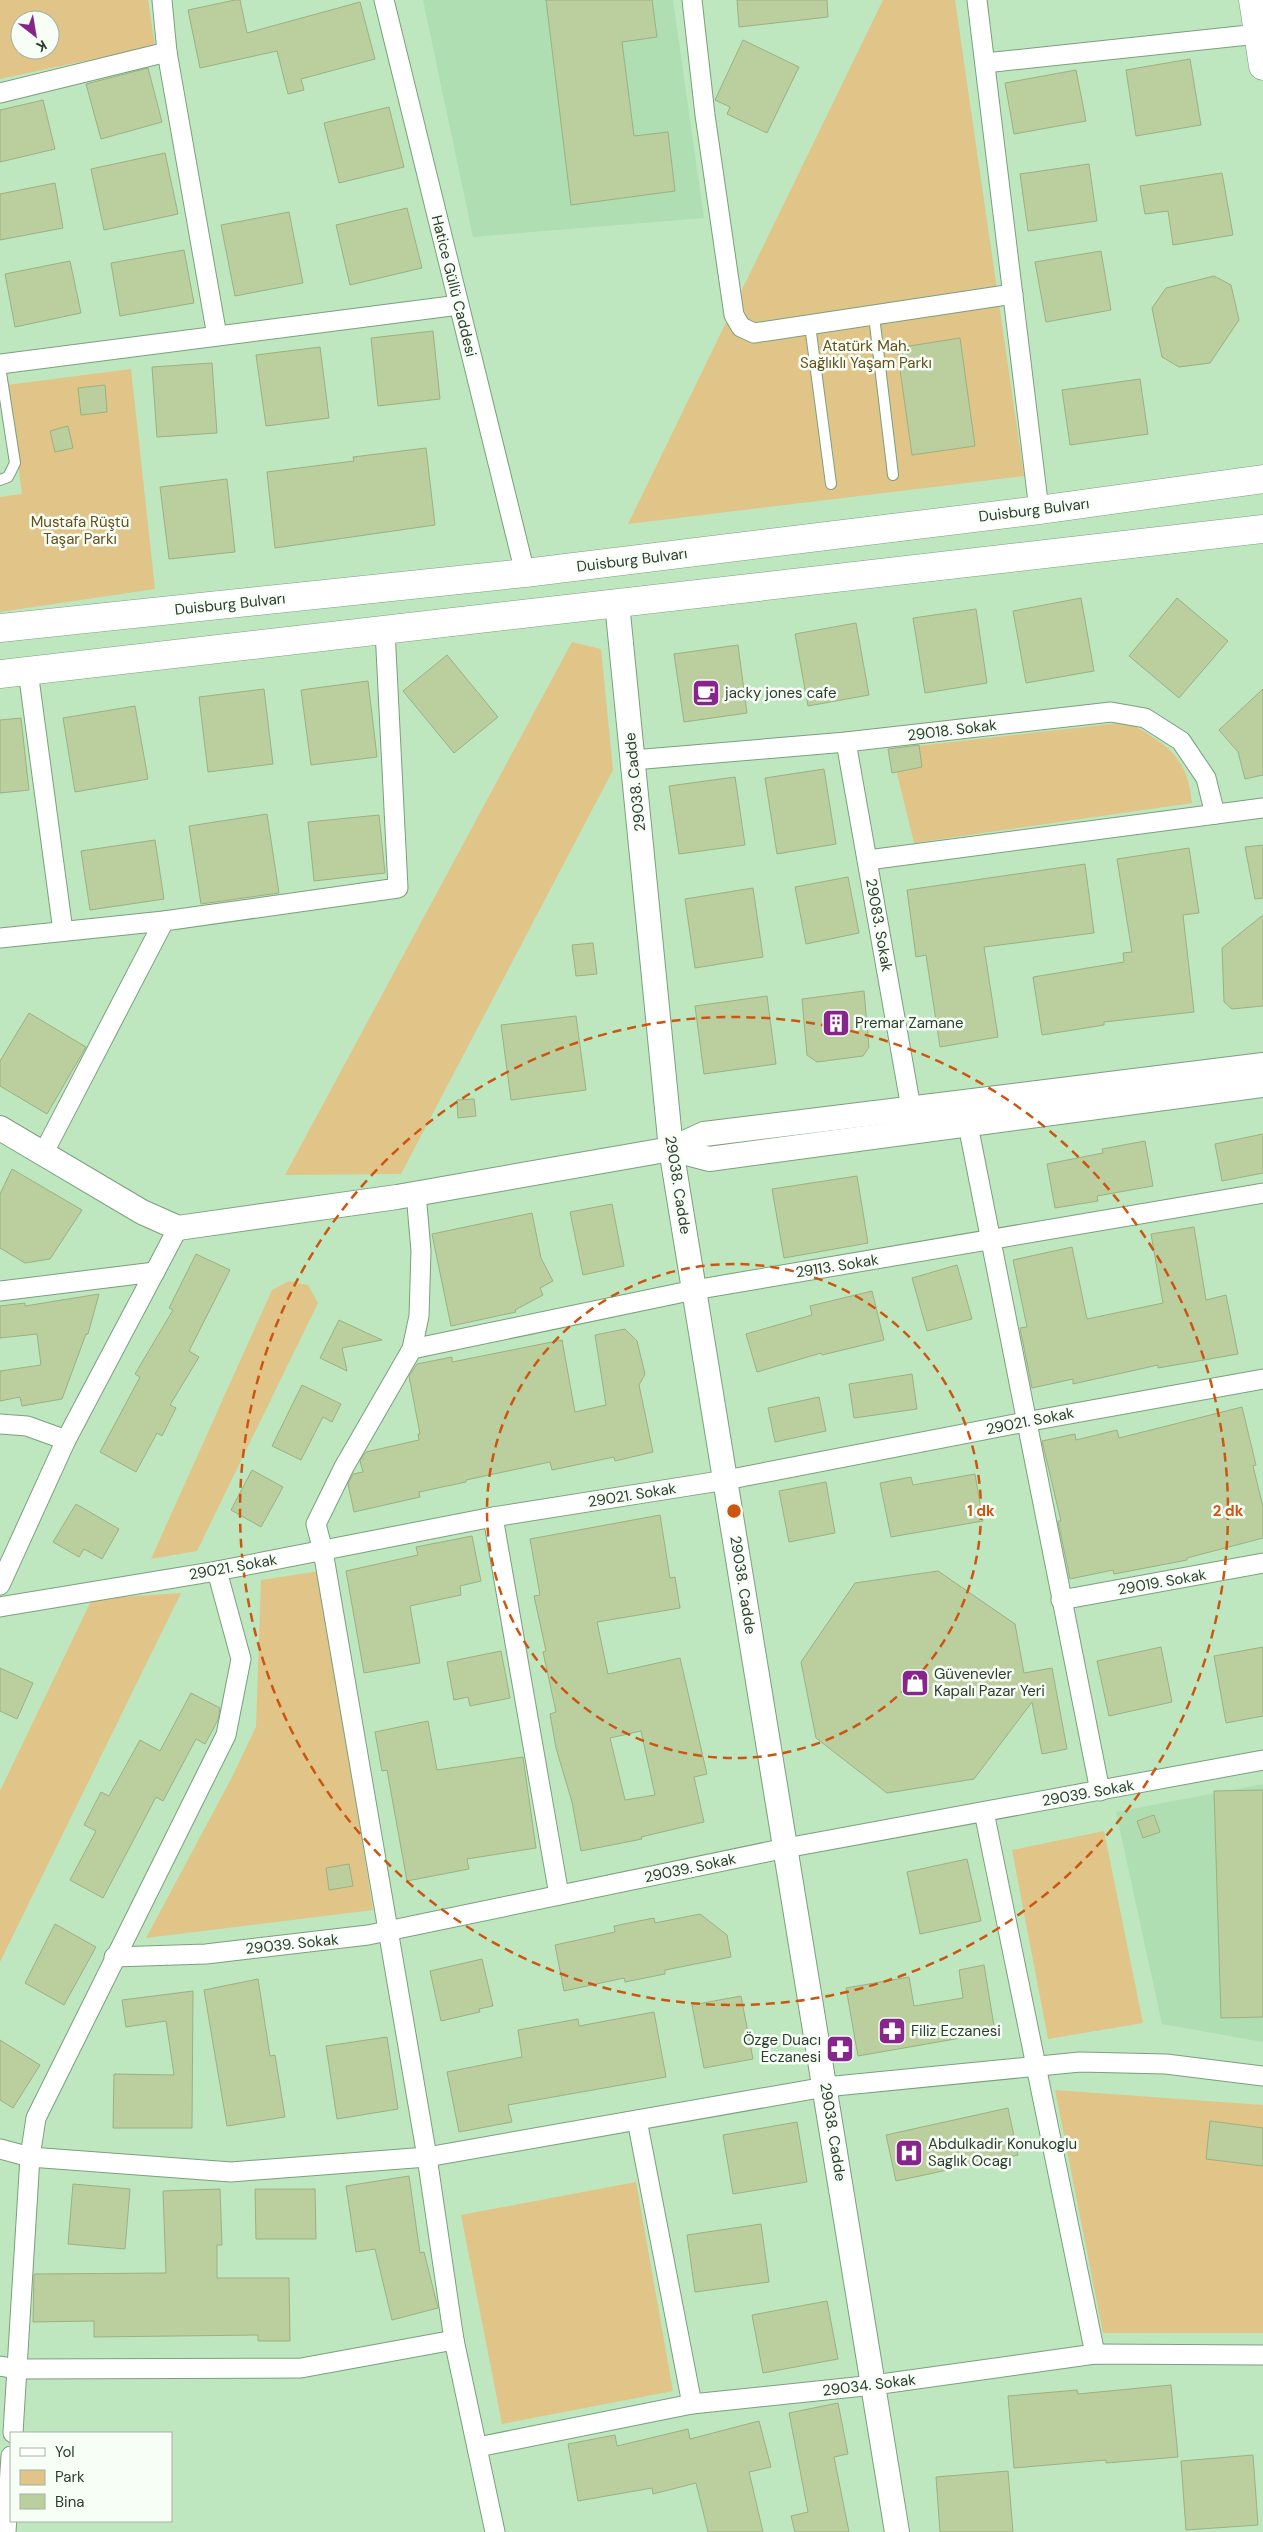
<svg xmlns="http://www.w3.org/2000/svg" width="1263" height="2532" viewBox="0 0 1263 2532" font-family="'DM Sans',sans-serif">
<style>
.built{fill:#aedeb1}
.green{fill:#e0c488;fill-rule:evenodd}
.building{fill:#bbcf9e;stroke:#9cb081;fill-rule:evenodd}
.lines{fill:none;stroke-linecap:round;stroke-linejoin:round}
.service-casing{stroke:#7aa07c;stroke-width:12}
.minor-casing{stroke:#7aa07c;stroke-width:21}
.tertiary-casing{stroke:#7aa07c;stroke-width:26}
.secondary-casing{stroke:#7aa07c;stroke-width:29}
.service{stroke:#fff;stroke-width:10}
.minor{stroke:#fff;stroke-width:19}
.tertiary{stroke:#fff;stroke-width:24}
.secondary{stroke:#fff;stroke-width:28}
.ring{fill:none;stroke:#c51;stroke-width:2.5;stroke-dasharray:9 6}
.labels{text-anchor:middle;stroke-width:5;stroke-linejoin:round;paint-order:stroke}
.street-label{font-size:15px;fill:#2c3d2d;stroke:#f6fef6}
.park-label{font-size:15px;fill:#644f1b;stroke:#f6fef6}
.poi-label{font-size:15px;fill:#2c3d2d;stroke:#f6fef6;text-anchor:start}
.centre{fill:#c51;stroke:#f6fef6;stroke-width:2.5}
.ring-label{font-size:15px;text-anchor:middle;font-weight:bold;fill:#c51;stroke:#f6fef6;stroke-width:5;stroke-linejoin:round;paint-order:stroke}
</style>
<rect width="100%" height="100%" fill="#bee7c0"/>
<g class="built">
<path d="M423,0H673L704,218L473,237Z"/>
<path d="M1263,1784V2042L1162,2024L1116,1812Z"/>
</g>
<g class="green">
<path d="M0,0H148L155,46L0,79ZM20,20H50V50H20Z"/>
<path d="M883,0H955L1024,476L628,524Z"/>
<path d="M131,369L155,589L0,612V497L22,494L7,385Z"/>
<path d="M572,642L601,649L613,770L401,1174L285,1175Z"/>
<path d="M1128,722C1167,745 1187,755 1192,803L914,843L891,749Z"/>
<path d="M289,1281L308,1285L318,1303L197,1551L151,1559L272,1290Z"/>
<path d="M320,1571L373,1910L146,1938L231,1779L256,1727L261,1580Z"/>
<path d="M181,1593L0,1962V1791L92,1599Z"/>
<path d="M1104,1831L1143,2023L1048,2039L1012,1850Z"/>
<path d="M1055,2090L1263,2105V2333H1103Z"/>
<path d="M636,2182L673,2391L502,2424L461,2215Z"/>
</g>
<g class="building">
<path d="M235,0H240L247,33L360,2L375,59L301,79L304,90L288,94L277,51L200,68L188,10Z"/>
<path d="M546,0H652L657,37L622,42L634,136L668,132L675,191L571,205Z"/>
<path d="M737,0H827L828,17L739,27Z"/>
<path d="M743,40L799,67L767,133L727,114L730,107L715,100Z"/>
<path d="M1190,59L1201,125L1136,136L1126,70Z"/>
<path d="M148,68L162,122L101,139L86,84Z"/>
<path d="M1076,70L1086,121L1014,134L1005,83Z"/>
<path d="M43,100L55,149L0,162V110Z"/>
<path d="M389,107L404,167L339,183L324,123Z"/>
<path d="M165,153L178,214L104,230L91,169Z"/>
<path d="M1089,164L1097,221L1028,231L1020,174Z"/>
<path d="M1222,173L1233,235L1173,245L1168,211L1145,214L1140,186Z"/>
<path d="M55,183L63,228L0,240V194Z"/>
<path d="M407,208L422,268L350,285L336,225Z"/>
<path d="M289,212L303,283L235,296L221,225Z"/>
<path d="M184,250L194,303L120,316L111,263Z"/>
<path d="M1101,251L1111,310L1046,322L1035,262Z"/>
<path d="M70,261L81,313L15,327L5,274Z"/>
<path d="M1214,276L1231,285L1239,320L1210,363L1179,367L1162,357L1152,308L1166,288Z"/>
<path d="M433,331L440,399L378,406L371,338Z"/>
<path d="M960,338L975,446L912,455L897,348Z"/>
<path d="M320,347L329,418L266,426L256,355Z"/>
<path d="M212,363L217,433L157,437L152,367Z"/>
<path d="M1140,379L1148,434L1070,445L1062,390Z"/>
<path d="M105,385L107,412L81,415L78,388Z"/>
<path d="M68,426L73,448L55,452L50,431Z"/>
<path d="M426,448L435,525L275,548L267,472L354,461L353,457Z"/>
<path d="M227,479L235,552L169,559L160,487Z"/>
<path d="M1081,598L1094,671L1026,683L1013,611Z"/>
<path d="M1177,598L1228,641L1179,698L1129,656Z"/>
<path d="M976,609L987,683L925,693L913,618Z"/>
<path d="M856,623L869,695L808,706L795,634Z"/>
<path d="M738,645L747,713L684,722L674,654Z"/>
<path d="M447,655L498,717L454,753L403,691Z"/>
<path d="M368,681L377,757L311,765L301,690Z"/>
<path d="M264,689L273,764L208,772L199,697Z"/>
<path d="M1263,689V775L1245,779L1238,752L1219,730Z"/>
<path d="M135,706L148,779L75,792L63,718Z"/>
<path d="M21,718L29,790L0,793V720Z"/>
<path d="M919,745L922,767L892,773L888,749Z"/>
<path d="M824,769L836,844L777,854L765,778Z"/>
<path d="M735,777L745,845L679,854L669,786Z"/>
<path d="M267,814L279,893L201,904L189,826Z"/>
<path d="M379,815L385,873L314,881L308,822Z"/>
<path d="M155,840L164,899L90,910L81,851Z"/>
<path d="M1263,845V898L1255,899L1245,847Z"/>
<path d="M1189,848L1199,913L1183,915L1194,1012L1104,1022V1025L1042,1035L1033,977L1124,962L1123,953L1132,952L1117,859Z"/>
<path d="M1085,864L1094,933L984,947L998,1037L940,1047L926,955L916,957L907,890Z"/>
<path d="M848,877L859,933L806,944L795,887Z"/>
<path d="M753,888L763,957L695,968L685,899Z"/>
<path d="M1263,915V1006L1232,1009L1224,1002L1222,948Z"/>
<path d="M593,943L597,974L576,976L572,945Z"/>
<path d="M864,991L869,1047L863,1056L817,1062L807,1055L802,999Z"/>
<path d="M767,996L776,1064L704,1074L695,1006Z"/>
<path d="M29,1013L86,1047L47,1114L0,1086V1061Z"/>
<path d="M576,1016L586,1090L511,1100L501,1025Z"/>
<path d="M474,1099L476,1116L458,1118L457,1100Z"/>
<path d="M1263,1134V1173L1222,1181L1215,1144Z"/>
<path d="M1145,1141L1153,1186L1097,1196L1098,1201L1055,1208L1047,1164L1103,1153L1102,1149Z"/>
<path d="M12,1169L82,1210L50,1259L25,1263L0,1248V1194Z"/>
<path d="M857,1176L868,1243L784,1258L772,1189Z"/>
<path d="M612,1204L624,1266L583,1275L570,1212Z"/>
<path d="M532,1213L541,1258L553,1281L540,1288L543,1295L515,1310L516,1312L451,1326L432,1234Z"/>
<path d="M1194,1227L1206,1300L1226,1295L1238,1354L1158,1368V1365L1073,1384V1379L1032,1388L1020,1328L1027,1327L1013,1260L1072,1247L1087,1319L1163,1303L1151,1234Z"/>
<path d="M196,1254L230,1270L189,1351L199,1357L170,1405L176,1408L162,1436L157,1433L136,1472L100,1452L140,1377L135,1374L173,1310L169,1308Z"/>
<path d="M957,1265L972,1319L927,1331L912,1278Z"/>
<path d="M872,1291L884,1340L822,1355L821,1353L757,1372L746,1334L812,1315L810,1306Z"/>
<path d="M99,1294L88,1334H86L62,1399L22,1406L20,1397L0,1401V1371L41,1365L37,1334L0,1338V1306L25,1303V1306Z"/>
<path d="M339,1320L382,1340L342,1348L347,1371L320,1358Z"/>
<path d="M625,1329L637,1341L645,1374L639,1385L653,1452L615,1461L614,1457L552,1470L550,1462L466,1480V1482L419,1492L420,1497L354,1512L348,1484L353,1474L363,1472L360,1461L366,1452L419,1440L418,1434H420L409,1376L417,1364L452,1357V1362L562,1340L575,1412L606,1405L595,1335Z"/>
<path d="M912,1374L917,1409L854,1418L849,1384Z"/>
<path d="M302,1385L341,1404L332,1422L323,1417L301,1460L272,1446Z"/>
<path d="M819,1397L826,1431L775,1442L768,1408Z"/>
<path d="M1242,1407L1256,1465L1253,1466L1263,1507V1538L1187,1558V1560L1114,1574L1113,1570L1070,1579L1058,1521H1061L1042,1441L1075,1434L1076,1440L1117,1430L1119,1438Z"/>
<path d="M252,1470L283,1487L261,1527L231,1510Z"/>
<path d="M975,1474L983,1521L891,1537L880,1483L911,1477L913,1485Z"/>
<path d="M826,1482L835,1533L789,1542L779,1491Z"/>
<path d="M76,1504L119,1529L102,1559L84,1549L79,1557L53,1542Z"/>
<path d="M660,1515L670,1578L675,1577L680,1608L597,1622L608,1674L680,1658L707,1774L694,1777L704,1822L641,1837L642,1839L581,1851L572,1802L556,1748L550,1714L556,1712L543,1652L546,1651L534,1596L540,1595L530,1539ZM641,1731L655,1795L625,1800L610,1738Z"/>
<path d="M472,1536L481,1581L460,1586L461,1595L410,1606L420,1663L364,1673L346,1571L418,1555L416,1547Z"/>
<path d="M938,1571L1015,1624L1024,1673L1052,1668L1067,1749L1042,1754L1032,1702L974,1779L887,1793L816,1738L801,1662L855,1583Z"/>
<path d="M1161,1647L1172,1702L1109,1716L1097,1661Z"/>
<path d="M1263,1647V1716L1226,1723L1214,1656Z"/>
<path d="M501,1651L510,1698L470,1706L468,1697L454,1700L447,1662Z"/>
<path d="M0,1668L33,1683L17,1719L0,1711Z"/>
<path d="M191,1693L220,1708L218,1720L205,1744L196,1739L163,1801L156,1797L103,1898L70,1880L96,1831L84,1825L101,1792L109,1796L140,1740L160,1751Z"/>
<path d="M428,1721L437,1770L523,1757L536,1848L467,1859L469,1869L407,1881L387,1770L382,1771L375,1732Z"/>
<path d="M1263,1790V2017L1221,2018L1214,1791Z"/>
<path d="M1154,1815L1160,1832L1143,1838L1137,1821Z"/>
<path d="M967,1859L981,1921L920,1934L907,1872Z"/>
<path d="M349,1864L353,1886L329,1890L326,1868Z"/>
<path d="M700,1914L727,1935L731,1957L665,1970V1974L625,1982L624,1978L564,1991L555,1945L615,1932L614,1926L654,1918L655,1923Z"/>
<path d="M55,1924L96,1947L64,2005L25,1983Z"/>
<path d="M482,1959L493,2006L479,2009L480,2012L441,2021L430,1971Z"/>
<path d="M984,1965L995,2032L858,2056L846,1988L909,1977L914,2006L963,1998L959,1970Z"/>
<path d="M258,1979L270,2056L275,2055L285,2117L227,2126L204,1990Z"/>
<path d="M193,1991L192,2128H113L114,2074L174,2075L166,2021L126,2027L122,2000Z"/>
<path d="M741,1996L753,2059L704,2068L692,2005Z"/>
<path d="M654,2012L666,2077L508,2105L512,2122L459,2132L447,2072L522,2057L518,2030L578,2019L579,2026Z"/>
<path d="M387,2037L398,2109L337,2119L326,2046Z"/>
<path d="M0,2040L40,2065L13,2108L0,2100Z"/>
<path d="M1008,2108L1018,2155L896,2181L886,2135Z"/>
<path d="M1210,2121L1263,2128V2166L1206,2159Z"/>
<path d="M797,2122L807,2182L733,2194L723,2135Z"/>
<path d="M409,2176L420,2253L424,2252L438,2308L392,2320L375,2249L356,2252L346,2186Z"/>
<path d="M73,2184L130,2189L125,2249L68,2244Z"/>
<path d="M220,2189L222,2245H217V2278H289L290,2341H258V2335L94,2337V2321L33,2322L34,2274L166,2273L163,2191Z"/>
<path d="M255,2189H315L316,2239H256Z"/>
<path d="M761,2224L769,2282L695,2292L687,2235Z"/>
<path d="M827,2301L838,2359L763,2373L752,2315Z"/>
<path d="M1171,2385L1178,2457L1106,2463V2460L1014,2468L1008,2396L1077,2390L1078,2394Z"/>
<path d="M838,2403L848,2454L834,2457L849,2532H795L791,2516L808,2512L789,2413Z"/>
<path d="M759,2421L771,2467L749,2472L763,2532H708L696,2483L653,2494L652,2488L578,2501L568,2444L615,2435L617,2446L688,2429L690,2439Z"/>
<path d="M1253,2455L1258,2525L1186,2530L1181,2461Z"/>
<path d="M1008,2471L1013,2532H940L936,2477Z"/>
</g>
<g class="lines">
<g class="service-casing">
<g id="service">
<path d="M874,316L893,475"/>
<path d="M810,325L831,484"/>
<path d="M0,366L15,463L8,477L0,480"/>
</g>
</g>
<g class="minor-casing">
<g id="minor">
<path d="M162,0L167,52"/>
<path d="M384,0L525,573"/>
<path d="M692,0L705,115L734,315L741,327L754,333L1013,294"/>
<path d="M977,0L1039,510"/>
<path d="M985,63L1258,34"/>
<path d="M0,93L167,52L217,336"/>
<path d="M0,364L459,305"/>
<path d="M28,671L63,931"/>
<path d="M846,742L911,1108"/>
<path d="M633,760L846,742L1111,712L1145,718L1181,741L1206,778L1215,814"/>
<path d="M868,860L1263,808"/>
<path d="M0,938L164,921L398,888L385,630"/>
<path d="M968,1125L1100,1791"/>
<path d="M43,1154L164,921"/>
<path d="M416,1193L421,1251L419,1316L412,1349L344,1467L316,1524L323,1551L427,2157L454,2340L495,2532"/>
<path d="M0,1291L155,1272"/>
<path d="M412,1349L694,1290L1263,1193"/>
<path d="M0,1424L27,1426L66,1440"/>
<path d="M493,1517L559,1895"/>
<path d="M0,1585L66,1440L178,1228"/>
<path d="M1061,1600L1263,1563"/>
<path d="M0,1607L217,1571L493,1517L726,1480L1025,1422L1263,1379"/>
<path d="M984,1812L1095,2354"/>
<path d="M114,1957L206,1954L368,1935L786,1848L1263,1760"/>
<path d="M637,2120L692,2404"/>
<path d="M0,2149L30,2157L231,2172L427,2157L825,2087L1080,2062L1166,2064L1263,2076"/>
<path d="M0,2366L17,2369L301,2368L454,2340"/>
<path d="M13,2433L30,2157L36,2118L226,1735L241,1659L217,1571"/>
<path d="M478,2447L692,2404L874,2385L1095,2354L1263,2355"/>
<path d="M6,2532L11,2456"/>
</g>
</g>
<g class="tertiary-casing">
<g id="tertiary">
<path d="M617,603L671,1149L897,2532"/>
<path d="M0,1128L142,1212L178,1228L397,1197L671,1149L704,1134L1263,1065"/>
<path d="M671,1149L709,1159L1263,1085"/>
</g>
</g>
<g class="secondary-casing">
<g id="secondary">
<path d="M1253,0L1263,66"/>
<path d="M0,628L525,573L1039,510L1263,479"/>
<path d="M0,674L1263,529"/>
</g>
</g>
<use href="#service" class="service"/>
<use href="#minor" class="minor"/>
<use href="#tertiary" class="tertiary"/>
<use href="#secondary" class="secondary"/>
</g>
<g class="ring">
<circle cx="734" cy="1511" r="247"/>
<circle cx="734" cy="1511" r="494"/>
</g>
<defs>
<g id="cafe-square" transform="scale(1.4375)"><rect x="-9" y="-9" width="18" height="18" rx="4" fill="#88258d" stroke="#f6fef6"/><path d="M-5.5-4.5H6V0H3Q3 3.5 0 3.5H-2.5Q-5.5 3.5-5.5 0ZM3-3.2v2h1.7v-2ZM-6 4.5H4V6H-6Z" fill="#fff"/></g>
<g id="building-square" transform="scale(1.4375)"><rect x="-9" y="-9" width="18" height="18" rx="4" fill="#88258d" stroke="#f6fef6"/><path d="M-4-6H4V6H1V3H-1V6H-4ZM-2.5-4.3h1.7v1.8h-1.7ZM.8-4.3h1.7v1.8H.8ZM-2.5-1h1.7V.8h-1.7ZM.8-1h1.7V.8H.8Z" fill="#fff"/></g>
<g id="shop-square" transform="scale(1.4375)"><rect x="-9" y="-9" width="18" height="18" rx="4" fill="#88258d" stroke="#f6fef6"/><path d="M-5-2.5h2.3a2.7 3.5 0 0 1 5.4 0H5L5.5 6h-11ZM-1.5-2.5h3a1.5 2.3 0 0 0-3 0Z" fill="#fff"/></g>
<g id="pharmacy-square" transform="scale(1.4375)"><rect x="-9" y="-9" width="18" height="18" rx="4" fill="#88258d" stroke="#f6fef6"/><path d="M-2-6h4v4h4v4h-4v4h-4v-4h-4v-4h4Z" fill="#fff"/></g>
<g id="hospital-square" transform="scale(1.4375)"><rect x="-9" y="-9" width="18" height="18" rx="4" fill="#88258d" stroke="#f6fef6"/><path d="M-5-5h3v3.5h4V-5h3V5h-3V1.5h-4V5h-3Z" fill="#fff"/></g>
</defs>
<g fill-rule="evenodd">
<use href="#cafe-square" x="706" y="693"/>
<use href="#building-square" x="836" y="1023"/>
<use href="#shop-square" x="915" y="1683"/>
<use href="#pharmacy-square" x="892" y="2031"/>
<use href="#pharmacy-square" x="840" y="2049"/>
<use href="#hospital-square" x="909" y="2153"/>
</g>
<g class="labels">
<g class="street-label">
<text transform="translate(454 286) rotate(76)" y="5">Hatice Güllü Caddesi</text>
<text transform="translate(1034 510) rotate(-7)" y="5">Duisburg Bulvarı</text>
<text transform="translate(632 560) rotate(-7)" y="5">Duisburg Bulvarı</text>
<text transform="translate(230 604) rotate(-6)" y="5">Duisburg Bulvarı</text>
<text transform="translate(952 730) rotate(-7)" y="5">29018. Sokak</text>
<text transform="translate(635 782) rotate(-96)" y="5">29038. Cadde</text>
<text transform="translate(879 925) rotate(80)" y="5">29083. Sokak</text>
<text transform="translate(678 1185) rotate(81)" y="5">29038. Cadde</text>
<text transform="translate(837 1266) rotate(-9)" y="5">29113. Sokak</text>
<text transform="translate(1030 1421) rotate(-11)" y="5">29021. Sokak</text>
<text transform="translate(632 1495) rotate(-9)" y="5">29021. Sokak</text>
<text transform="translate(233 1567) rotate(-10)" y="5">29021. Sokak</text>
<text transform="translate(1162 1582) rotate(-10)" y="5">29019. Sokak</text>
<text transform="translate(743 1585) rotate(81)" y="5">29038. Cadde</text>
<text transform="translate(1088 1793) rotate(-10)" y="5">29039. Sokak</text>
<text transform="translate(690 1868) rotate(-12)" y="5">29039. Sokak</text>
<text transform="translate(292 1944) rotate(-6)" y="5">29039. Sokak</text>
<text transform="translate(833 2132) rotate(81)" y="5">29038. Cadde</text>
<text transform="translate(869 2385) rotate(-7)" y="5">29034. Sokak</text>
</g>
<g class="park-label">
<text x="866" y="351">Atatürk Mah.<tspan x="866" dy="17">Sağlıklı Yaşam Parkı</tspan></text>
<text x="80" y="527">Mustafa Rüştü<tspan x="80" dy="17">Taşar Parkı</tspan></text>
</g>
<g class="poi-label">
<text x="725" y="698">jacky jones cafe</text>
<text x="855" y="1028">Premar Zamane</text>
<text x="934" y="1679">Güvenevler<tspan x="934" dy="17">Kapalı Pazar Yeri</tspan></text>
<text x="911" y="2036">Filiz Eczanesi</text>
<text x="821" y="2045" text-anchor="end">Özge Duacı<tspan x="821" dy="17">Eczanesi</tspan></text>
<text x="928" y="2149">Abdulkadir Konukoglu<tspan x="928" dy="17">Saglık Ocagı</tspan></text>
</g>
</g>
<circle cx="734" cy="1511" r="8" class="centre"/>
<g class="ring-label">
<text x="981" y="1516">1 dk</text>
<text x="1228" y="1516">2 dk</text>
</g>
<rect x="10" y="2432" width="162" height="90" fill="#f6fef6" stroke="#a5b1a6"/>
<rect x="20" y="2448" width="25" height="8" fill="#ffffff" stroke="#a5b1a6"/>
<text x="55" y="2457" font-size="15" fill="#2c3d2d">Yol</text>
<rect x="20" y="2470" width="25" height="15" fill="#e0c488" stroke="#a5b1a6"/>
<text x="55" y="2482" font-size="15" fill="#2c3d2d">Park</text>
<rect x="20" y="2494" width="25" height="15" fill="#bbcf9e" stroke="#a5b1a6"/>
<text x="55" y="2507" font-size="15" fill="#2c3d2d">Bina</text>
<g transform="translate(35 35) rotate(149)"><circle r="24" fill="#f6fef6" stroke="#a5b1a6"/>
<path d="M0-4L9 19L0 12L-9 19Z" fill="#88258d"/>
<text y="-8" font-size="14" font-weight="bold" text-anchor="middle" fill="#2c3d2d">K</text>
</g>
</svg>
